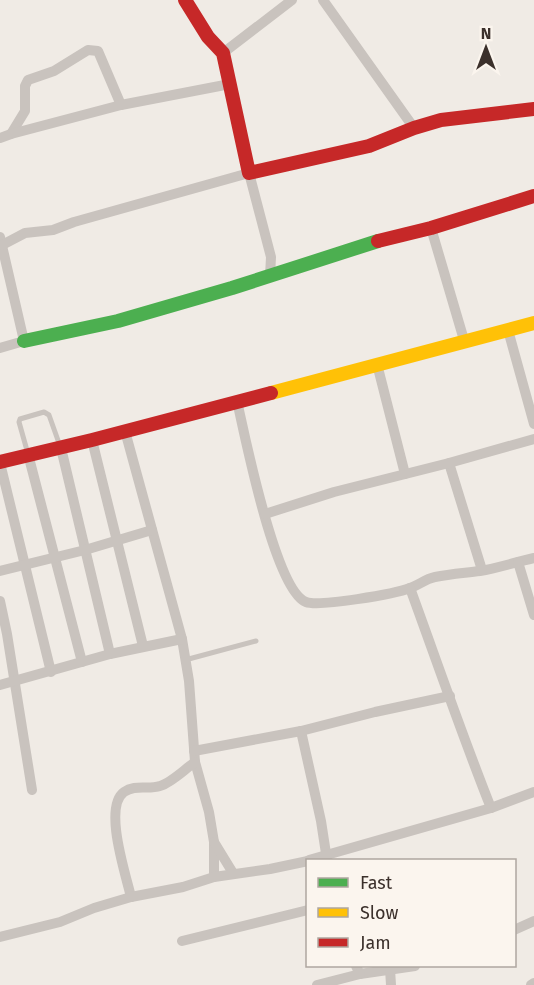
<svg xmlns="http://www.w3.org/2000/svg" width="534" height="985" viewBox="0 0 534 985" font-family="'Fira Sans',sans-serif">
<style>
.lines{fill:none;stroke-linecap:round;stroke-linejoin:round}
.lane{stroke:#c9c3be;stroke-width:5}
.street{stroke:#c9c3be;stroke-width:10}
.fast{stroke:#4caf50;stroke-width:14}
.slow{stroke:#ffc107;stroke-width:14}
.jam{stroke:#c62828;stroke-width:14}
</style>
<rect width="100%" height="100%" fill="#f0ebe5"/>
<g class="lines">
<g class="lane">
<path d="M28,454L19,422L20,419L44,412L49,415L60,446"/>
<path d="M185,660L256,641"/>
</g>
<g class="street">
<path d="M323,0L414,128"/>
<path d="M223,53L292,0"/>
<path d="M11,134L25,111V86L28,80L54,71L88,50L98,51L121,105"/>
<path d="M0,138L11,134L121,105L230,84"/>
<path d="M431,228L464,340"/>
<path d="M0,237L24,341L0,348"/>
<path d="M2,245L25,233L53,230L74,222L249,173L271,257L270,276"/>
<path d="M508,330L534,424"/>
<path d="M377,364L405,474"/>
<path d="M237,401C245,436 275,590 306,602C319,607 395,594 410,588C419,585 425,579 435,577C450,574 465,573 480,571C498,568 516,562 534,558"/>
<path d="M125,431L182,639L189,681L195,762L209,812L214,842V877"/>
<path d="M92,440L143,646"/>
<path d="M61,448L110,654"/>
<path d="M28,454L82,662"/>
<path d="M0,463L51,672"/>
<path d="M449,463L482,570"/>
<path d="M265,514L334,492L449,463L534,439"/>
<path d="M518,562L534,615"/>
<path d="M0,571L85,550L152,530"/>
<path d="M410,588C437,662 462,735 491,808"/>
<path d="M0,601L7,634L32,790"/>
<path d="M0,685L110,654L182,639"/>
<path d="M301,731L321,821L327,860"/>
<path d="M194,751L301,731L375,712L450,696"/>
<path d="M214,842L233,873"/>
<path d="M309,860L491,808L534,792"/>
<path d="M131,897C126,875 103,807 124,792C135,784 148,790 160,786C171,783 185,769 195,762"/>
<path d="M514,930L534,921"/>
<path d="M0,937L60,922L94,908L131,897L183,887L214,877L270,869L308,861"/>
<path d="M182,941L308,910"/>
<path d="M356,966L360,974L415,966"/>
<path d="M390,969L391,985"/>
<path d="M317,985L360,974"/>
<path d="M531,985L534,983"/>
</g>
<path class="fast" d="M24,341L118,321L232,288L378,241"/>
<path class="slow" d="M271,393L534,323"/>
<g class="jam">
<path d="M185,0L208,37L223,53L249,173L369,146L414,128L441,120L534,109"/>
<path d="M378,241L431,228L534,196"/>
<path d="M0,462L92,440L271,393"/>
</g>
</g>
<rect x="306" y="859" width="210" height="108" fill="#fbf5ee" stroke="#aea6a0" stroke-width="1.5"/>
<rect x="318" y="878" width="30" height="9" fill="#4caf50" stroke="#aea6a0" stroke-width="1.5"/>
<text x="360" y="889" font-size="18" fill="#3b302b">Fast</text>
<rect x="318" y="908" width="30" height="9" fill="#ffc107" stroke="#aea6a0" stroke-width="1.5"/>
<text x="360" y="919" font-size="18" fill="#3b302b">Slow</text>
<rect x="318" y="938" width="30" height="9" fill="#c62828" stroke="#aea6a0" stroke-width="1.5"/>
<text x="360" y="949" font-size="18" fill="#3b302b">Jam</text>
<g transform="translate(486 48)" stroke="#fbf5ee" stroke-width="4.5" paint-order="stroke">
<path d="M0-4.5L10 22L0 15L-10 22Z" fill="#3b302b"/>
<text y="-9" font-size="16" font-weight="bold" text-anchor="middle" fill="#3b302b">N</text>
</g>
</svg>
